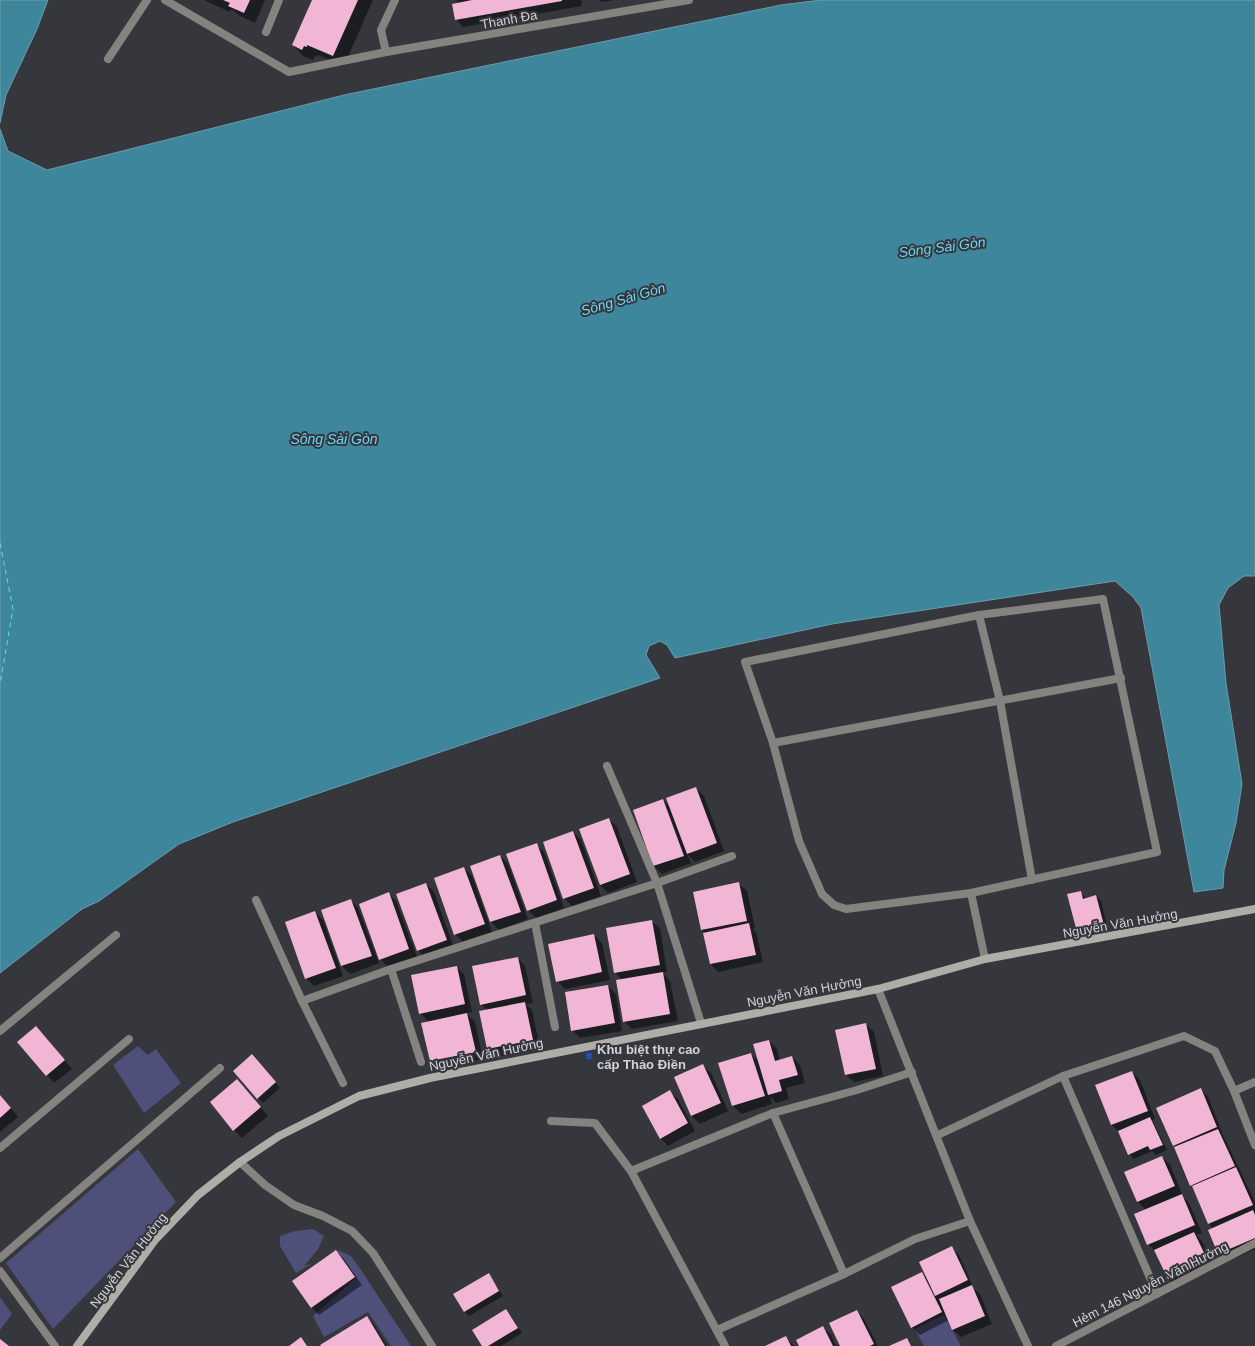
<svg xmlns="http://www.w3.org/2000/svg" width="1255" height="1346" viewBox="0 0 1255 1346" font-family="Helvetica,sans-serif">
<style>
.green{fill:#4e5079}
.water{fill:#3e869b;stroke:#6a9dad}
.shadow{fill:#0007}
.lines{fill:none;stroke-linecap:round;stroke-linejoin:round}
.ferry{stroke:#6ad5f5;stroke-width:1;stroke-dasharray:5 4;stroke-linecap:butt}
.building{fill:#f1b6d5}
.street{stroke:#848380;stroke-width:8}
.secondary{stroke:#afada8;stroke-width:8}
.transit-dot{fill:#1a4fb4;stroke:#36373d;stroke-width:1.5}
.labels{text-anchor:middle;stroke-width:4;stroke-linejoin:round;paint-order:stroke}
.street-label{font-size:13px;fill:#d2d3d7;stroke:#36373d}
.poi-label{font-size:13px;font-weight:bold;fill:#d2d3d7;stroke:#36373d;text-anchor:start}
.water-label{font-size:14px;font-style:italic;fill:#6ad5f5;stroke:#36373d}
</style>
<rect width="100%" height="100%" fill="#36373d"/>
<g class="green">
<path d="M138,1046L148,1055L156,1049L181,1083L144,1113L113,1065Z"/>
<path d="M138,1149L176,1202L53,1329L6,1263Z"/>
<path d="M313,1229L324,1236L318,1249L304,1266L313,1263L335,1249L351,1256L361,1270L411,1346H391L368,1312L324,1337L313,1316L356,1278L336,1249L296,1273L280,1246V1236L295,1231Z"/>
<path d="M0,1297L12,1314L0,1330Z"/>
<path d="M944,1315L961,1346H924L915,1329Z"/>
</g>
<g class="water">
<path d="M0,0H48L37,29L6,95L0,123Z"/>
<path d="M821,0H1255V576H1244L1228,588L1219,605L1226,683L1242,784L1236,823L1224,870L1223,888L1194,892L1141,608L1133,597L1115,581L832,624L675,658L667,645L660,641L649,646L646,655L660,678L233,822L179,844L99,901L82,909L0,973V129L8,151L47,170L344,95L781,5Z"/>
</g>
<g class="shadow">
<path d="M204,0H265L255,23L240,16L231,9L230,12Z"/>
<path d="M313,0H373L344,66L318,55L317,57L315,56L313,60L303,56L293,45Z"/>
<path d="M456,0H581L582,6L463,27L456,19L459,3Z"/>
<path d="M599,0H615L602,2Z"/>
<path d="M696,788L704,796L724,851L695,862L687,854L691,863L662,874L654,866L634,810L663,800L671,808Z"/>
<path d="M609,819L617,827L637,882L608,893L600,885Z"/>
<path d="M573,832L581,840L601,896L572,906L564,898Z"/>
<path d="M536,845L544,852L564,908L536,918L528,910Z"/>
<path d="M500,856L508,864L528,919L499,930L491,922L471,866Z"/>
<path d="M464,868L472,876L492,932L463,942L455,934Z"/>
<path d="M426,884L434,892L454,948L425,958L418,950Z"/>
<path d="M739,884L747,891L755,928L753,929L756,932L763,962L718,972L711,964L704,934H706L702,930L694,893Z"/>
<path d="M1080,892L1086,899L1096,896L1101,901L1108,930L1083,936L1078,931Z"/>
<path d="M389,894L396,901L417,957L388,967L380,959Z"/>
<path d="M351,900L358,908L379,963L350,974L342,966L322,911Z"/>
<path d="M315,913L323,920L343,976L314,986L306,978Z"/>
<path d="M652,921L660,929L667,972L663,973L670,981L678,1021L632,1029L624,1021L622,980L615,972Z"/>
<path d="M594,935L602,943L610,980L565,989L557,981Z"/>
<path d="M518,958L525,966L533,1003L526,1004L532,1010L540,1048L496,1057L488,1049L480,1012L487,1010L481,1004Z"/>
<path d="M456,967L464,974L472,1012L466,1013L475,1022L483,1059L439,1068L431,1061L429,1022L420,1013Z"/>
<path d="M608,986L616,994L622,1031L580,1038L572,1030Z"/>
<path d="M866,1025L874,1032L883,1076L854,1082L846,1075Z"/>
<path d="M44,1035L72,1069L54,1083L19,1042Z"/>
<path d="M769,1041L777,1049L780,1061L792,1057L800,1065L805,1083L786,1088L789,1099L776,1103L770,1096L772,1104L741,1114L733,1106L720,1064L751,1054L759,1062Z"/>
<path d="M257,1061L280,1088L263,1103L258,1098Z"/>
<path d="M703,1066L711,1073L728,1111L700,1124L692,1116L675,1078Z"/>
<path d="M1132,1072L1140,1080L1155,1119L1152,1120L1167,1150L1156,1155L1152,1151L1134,1159L1129,1154L1120,1133L1112,1125L1096,1085Z"/>
<path d="M245,1088L268,1116L242,1138L234,1130Z"/>
<path d="M1201,1089L1208,1097L1223,1135L1255,1202V1249L1227,1262L1219,1254L1209,1231L1214,1229L1209,1224L1174,1145Z"/>
<path d="M670,1092L678,1099L695,1131L668,1146L660,1138Z"/>
<path d="M0,1095L18,1117L0,1132Z"/>
<path d="M1162,1157L1170,1165L1182,1194H1181L1189,1203L1202,1233L1196,1235L1202,1241L1215,1269L1176,1286L1169,1279L1156,1252L1148,1244L1146,1210L1138,1202Z"/>
<path d="M951,1247L959,1255L974,1289L980,1294L992,1324L961,1337L953,1330L949,1320L920,1335L912,1327L921,1273L928,1279Z"/>
<path d="M336,1251L344,1259L362,1285L319,1315L311,1307Z"/>
<path d="M489,1275L503,1296L469,1316L464,1311Z"/>
<path d="M506,1310L522,1333L501,1346H483Z"/>
<path d="M857,1311L864,1319L878,1346H841Z"/>
<path d="M366,1317L374,1325L387,1346H322Z"/>
<path d="M823,1328L831,1335L836,1346H800Z"/>
<path d="M785,1337L794,1346H768Z"/>
</g>
<g class="lines">
<path class="ferry" d="M0,543L13,609L0,684"/>
</g>
<g class="building">
<path d="M223,0H250L244,13L228,6L230,3Z"/>
<path d="M312,0H358L333,56L307,45V47L304,46L302,50L292,45Z"/>
<path d="M472,0H562V1L455,20L452,4Z"/>
<path d="M696,787L717,843L687,854L666,798Z"/>
<path d="M663,799L684,856L653,866L633,810Z"/>
<path d="M609,818L630,874L600,885L579,829Z"/>
<path d="M573,831L594,888L563,899L543,842Z"/>
<path d="M537,843L557,900L527,911L506,854Z"/>
<path d="M500,855L521,912L490,922L470,866Z"/>
<path d="M464,867L485,924L454,935L434,878Z"/>
<path d="M739,882L747,921L701,930L693,892Z"/>
<path d="M426,883L447,940L417,951L396,894Z"/>
<path d="M1081,891L1083,899L1096,895L1104,925L1077,932L1067,894Z"/>
<path d="M389,892L409,949L379,960L359,904Z"/>
<path d="M351,899L372,956L341,966L321,910Z"/>
<path d="M315,911L336,968L305,979L285,922Z"/>
<path d="M652,920L660,965L614,973L606,928Z"/>
<path d="M749,923L756,955L710,964L703,933Z"/>
<path d="M594,934L602,972L556,982L548,944Z"/>
<path d="M518,957L526,995L480,1005L472,966Z"/>
<path d="M457,966L465,1004L419,1014L411,975Z"/>
<path d="M663,972L670,1014L623,1022L616,980Z"/>
<path d="M608,985L615,1023L571,1031L565,992Z"/>
<path d="M525,1002L533,1040L487,1049L479,1011Z"/>
<path d="M467,1013L476,1052L430,1061L421,1023Z"/>
<path d="M866,1023L876,1069L845,1075L835,1030Z"/>
<path d="M36,1026L65,1060L46,1076L17,1042Z"/>
<path d="M769,1040L775,1061L792,1056L798,1075L779,1080L782,1091L768,1095L753,1044Z"/>
<path d="M751,1053L765,1096L732,1106L718,1063Z"/>
<path d="M252,1054L276,1082L257,1099L233,1071Z"/>
<path d="M703,1064L721,1103L691,1116L674,1077Z"/>
<path d="M1132,1071L1148,1111L1111,1125L1095,1085Z"/>
<path d="M237,1079L261,1107L233,1131L210,1102Z"/>
<path d="M1201,1088L1217,1127L1173,1146L1156,1108Z"/>
<path d="M670,1090L688,1123L660,1139L642,1106Z"/>
<path d="M0,1095L11,1108L0,1118Z"/>
<path d="M1150,1117L1163,1145L1150,1150L1148,1146L1128,1155L1118,1131Z"/>
<path d="M1218,1129L1235,1166L1190,1186L1174,1147Z"/>
<path d="M1162,1156L1175,1186L1137,1202L1124,1172Z"/>
<path d="M1236,1167L1253,1205L1208,1224L1192,1186Z"/>
<path d="M1182,1194L1195,1225L1147,1245L1134,1214Z"/>
<path d="M1253,1210L1255,1215V1238L1218,1254L1208,1230Z"/>
<path d="M1194,1232L1208,1261L1168,1279L1154,1250Z"/>
<path d="M952,1246L968,1280L935,1296L919,1262Z"/>
<path d="M336,1250L355,1277L311,1308L292,1281Z"/>
<path d="M922,1272L942,1312L911,1328L891,1287Z"/>
<path d="M489,1273L499,1291L464,1312L453,1294Z"/>
<path d="M972,1285L985,1316L952,1330L939,1299Z"/>
<path d="M506,1309L518,1328L488,1346H482L472,1330Z"/>
<path d="M857,1310L874,1344L870,1346H840L829,1323Z"/>
<path d="M367,1316L385,1346H321L320,1345Z"/>
<path d="M823,1326L833,1346H799L796,1340Z"/>
<path d="M786,1336L791,1346H765Z"/>
<path d="M301,1337L307,1346H289Z"/>
<path d="M907,1338L911,1346H889Z"/>
<path d="M0,1339L9,1346H0Z"/>
</g>
<g class="lines">
<g class="street">
<path d="M165,0L289,72L386,52L689,0"/>
<path d="M266,32L279,0"/>
<path d="M386,52L381,30L395,0"/>
<path d="M108,59L147,0"/>
<path d="M1103,599L1157,852L971,893L846,909L834,905L822,894L799,841L773,743L745,662L979,615Z"/>
<path d="M979,615L1000,701L1032,880"/>
<path d="M773,743L1121,678"/>
<path d="M607,766L657,883L732,856"/>
<path d="M971,893L985,959"/>
<path d="M256,900L302,1001L343,1083"/>
<path d="M535,923L555,1027"/>
<path d="M391,969L421,1062"/>
<path d="M878,989L970,1221L1028,1346"/>
<path d="M302,1001L391,969L657,883L701,1023"/>
<path d="M0,1031L116,935"/>
<path d="M1063,1076L1157,1294"/>
<path d="M1234,1091L1255,1082"/>
<path d="M773,1113L844,1274L915,1239L970,1221"/>
<path d="M551,1121L595,1123L631,1171L725,1346"/>
<path d="M938,1135L1063,1076L1184,1036L1215,1051L1234,1091L1255,1145"/>
<path d="M0,1148L129,1039"/>
<path d="M240,1162L265,1185L294,1205L323,1216L352,1231L373,1253L432,1346"/>
<path d="M631,1171L773,1113L857,1090L912,1072"/>
<path d="M0,1258L220,1068"/>
<path d="M0,1271L55,1346"/>
<path d="M717,1330L844,1274"/>
<path d="M1056,1346L1255,1243"/>
</g>
<path class="secondary" d="M77,1346L155,1240L198,1195L240,1162L279,1136L359,1096L430,1078L878,989L985,959L1255,909"/>
</g>
<rect class="transit-dot" x="585" y="1052" width="8" height="8" rx="2"/>
<g class="labels">
<g class="street-label">
<text transform="translate(509 19) rotate(-10)" y="5">Thanh Đa</text>
<text transform="translate(1120 923) rotate(-10)" y="5">Nguyễn Văn Hưởng</text>
<text transform="translate(804 991) rotate(-11)" y="5">Nguyễn Văn Hưởng</text>
<text transform="translate(486 1054) rotate(-12)" y="5">Nguyễn Văn Hưởng</text>
<text transform="translate(128 1260) rotate(-52)" y="5">Nguyễn Văn Hưởng</text>
<text transform="translate(1150 1284) rotate(-27)" y="5">Hẻm 146 Nguyễn Văn Hưởng</text>
</g>
<g class="poi-label">
<text x="597" y="1054">Khu biệt thự cao<tspan x="597" dy="15">cấp Thảo Điền</tspan></text>
</g>
<g class="water-label">
<text transform="translate(942 247) rotate(-7)" y="5">Sông Sài Gòn</text>
<text transform="translate(623 299) rotate(-16)" y="5">Sông Sài Gòn</text>
<text x="334" y="444">Sông Sài Gòn</text>
</g>
</g>
</svg>
